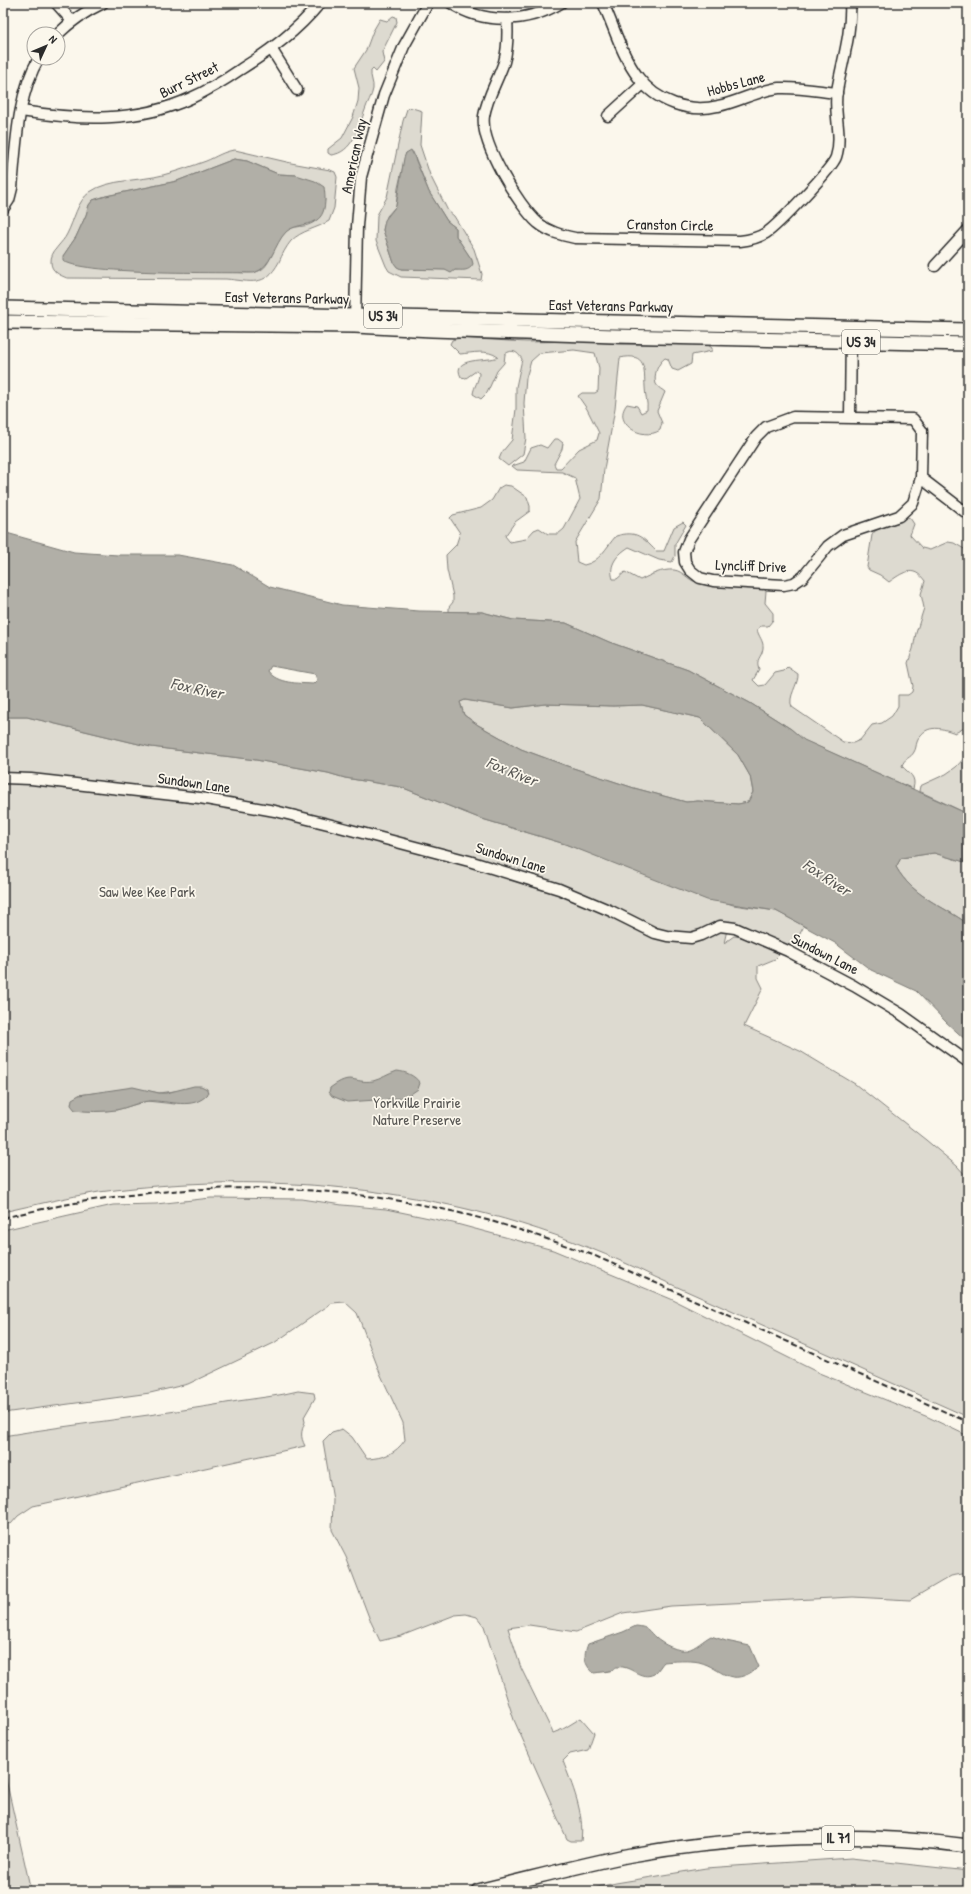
<svg xmlns="http://www.w3.org/2000/svg" width="971" height="1894" viewBox="0 0 971 1894" font-family="'Patrick Hand',sans-serif">
<style>
.green{fill:#dddad0;stroke:#84827e;fill-rule:evenodd}
.water{fill:#b1afa7;stroke:#7b7a75;fill-rule:evenodd}
.lines{fill:none;stroke-linecap:round;stroke-linejoin:round}
.minor-casing{stroke:#2b2b2b;stroke-width:13}
.major-casing{stroke:#2b2b2b;stroke-width:16}
.minor{stroke:#fbf7ec;stroke-width:10}
.major{stroke:#fbf7ec;stroke-width:13}
.rail{stroke:#2b2b2b;stroke-width:2;stroke-dasharray:6 3;stroke-linecap:butt}
.labels{text-anchor:middle;stroke-width:3.5;stroke-linejoin:round;paint-order:stroke}
.shield{fill:#fbf7ec;stroke:#696865;stroke-width:1}
.shield-label{font-size:14px;font-weight:bold;fill:#2b2b2b}
.street-label{font-size:15px;fill:#2b2b2b;stroke:#fbf7ec}
.park-label{font-size:15px;fill:#585754;stroke:#fbf7ec}
.water-label{font-size:16px;font-style:italic;fill:#5a5956;stroke:#fbf7ec}
</style>
<rect width="100%" height="100%" fill="#fbf7ec"/>
<filter id="ink" filterUnits="userSpaceOnUse"><feTurbulence type="fractalNoise" baseFrequency=".025" numOctaves="2"/><feDisplacementMap in="SourceGraphic" scale="8" xChannelSelector="R" yChannelSelector="G"/><feConvolveMatrix kernelMatrix="1 2 1 2 8 2 1 2 1" color-interpolation-filters="sRGB"/></filter>
<g filter="url(#ink)">
<g class="green">
<path d="M393,16L396,17L397,22L382,52L384,62L376,72L373,69L371,71C370,77 374,83 373,89C372,96 367,103 365,110C359,126 353,153 331,155L328,153V149L342,138L353,117L358,101L359,88L354,68L366,50L373,31L380,19L387,21Z"/>
<path d="M409,107L422,111L420,145L430,175L448,211L454,216L474,249L482,274L481,280L401,277L389,271L386,266L376,241L377,215L387,197L403,121L407,109ZM413,152L429,192L447,221L456,228V236L472,260L458,270L401,269L394,263L383,230L387,216L396,206L398,188L406,153Z"/>
<path d="M235,150L291,163L330,170L335,172L337,177L334,208L329,221C316,229 302,230 291,241C286,247 282,255 279,262C265,288 251,281 226,279L67,278C59,275 51,271 51,262C50,251 63,243 67,234C74,221 77,201 90,192C108,179 141,181 163,175C178,171 192,166 206,161C216,157 224,151 235,150ZM234,159L247,161L278,174L296,175L325,199C323,210 321,221 308,225C302,227 294,226 288,230C275,239 272,264 261,270C252,275 240,272 230,272C175,271 119,262 63,256L76,237L86,215L89,205L93,200L106,196L177,181Z"/>
<path d="M460,338L526,342L582,341L618,344H700L708,345L712,348V351L692,355L691,364L678,371L672,369L668,359L665,358C658,363 653,375 656,384C658,388 663,390 665,392L657,411L662,423L660,430C644,442 611,424 627,404L637,406L641,413L647,410C648,402 645,395 645,387C644,369 647,352 620,358L615,409L604,469L601,499L575,542L577,562L584,565C600,562 606,547 616,536C637,530 642,537 656,551H664L674,527L683,522L686,525L675,544V556L672,562L659,560L629,547C618,554 608,564 613,579H617L625,572L640,580C651,575 661,569 674,570C683,571 688,580 696,582C717,589 741,587 763,588L766,591L765,603L773,613V620L768,626H761L757,629C758,636 764,641 763,648C762,658 755,658 759,670L753,680L759,686L765,685L775,673L784,671L788,667L798,674C799,684 787,697 792,707L843,742L853,743L860,740L872,725L882,723L892,716L898,706V695H908L912,692L913,686L908,663L913,649L916,633L924,608L921,594L925,581C913,564 902,573 889,582L880,575L869,570L867,567L872,535L875,531L903,516L910,518L914,524L910,535L922,548L930,550L948,542L954,543L966,550L968,549V726L955,733C940,727 924,724 917,742C916,745 916,749 914,752C911,758 904,758 902,766C909,774 917,776 913,789L803,740L791,729L750,703L688,670L609,642L566,623L513,620L482,612H449V607L453,602V596L447,570L446,555L456,545L460,533L450,518L453,515L481,508L492,500L499,488L504,485L511,486L527,497L530,506V511L515,522L505,536L510,542L526,539L534,530L539,528L548,534H558L564,529L580,499L575,478L562,472L517,470L512,466L524,462L531,448L540,445L547,448L554,439H558L563,443L562,449L554,464L556,468H561L579,449L597,440L599,433L587,409L578,396L582,393H595L598,391L599,368L595,353L574,350L540,353L531,361L526,378L524,403L526,438L523,454L508,466L499,459L502,452L512,440L516,409V387L522,359C518,353 513,348 505,354L504,363L497,371L487,393L481,399L473,394C474,386 479,381 479,373L476,371L466,378L461,377C450,356 489,362 498,357C488,349 472,353 460,354L450,344L452,340Z"/>
<path d="M465,700L513,708L545,704L613,706L642,705L700,718L738,755L750,776L753,792L748,802L738,804L698,801L686,802L634,788L567,766L521,749L478,725L464,715L460,702Z"/>
<path d="M3,717H27L151,747L256,760L328,773L345,778L401,787L479,818L565,844L733,905L776,911L804,926L792,949L729,921L724,943L734,936L742,937L778,952L779,955L775,959L758,966V978L763,988L744,1026L800,1051L855,1084L926,1140L957,1166L968,1178V1417L655,1277C480,1191 291,1167 99,1192C66,1197 35,1205 3,1212ZM133,1088L159,1093L175,1091V1104L147,1101L116,1110L79,1095Z"/>
<path d="M968,754V814L919,791L920,786L946,774L956,767Z"/>
<path d="M934,853L968,863V924C942,905 913,897 896,867L901,858Z"/>
<path d="M211,1198L302,1199L342,1205L386,1209L453,1223L553,1250L671,1299L819,1373L928,1417L968,1436V1573L951,1576L910,1600L853,1597L671,1606L623,1613L576,1632L529,1625L508,1628L521,1668L553,1733L563,1729L581,1718L594,1733L588,1750L570,1754L563,1761C572,1785 585,1814 581,1841H571L567,1839L514,1720L484,1626L477,1617L466,1614L455,1615L401,1636L380,1641L370,1620L346,1557L332,1530L333,1500L323,1441L332,1432L342,1429L352,1437L367,1459C384,1458 395,1454 405,1440L403,1423L380,1373L357,1313L345,1302L332,1303L274,1343L188,1384L150,1393L3,1413V1230L113,1205L156,1204Z"/>
<path d="M298,1391L314,1393L315,1398L304,1417L305,1422C301,1432 300,1436 305,1446L33,1506L18,1516L11,1524L3,1522V1436C81,1423 160,1415 238,1401C258,1398 278,1396 298,1391Z"/>
<path d="M3,1766L31,1891H7L3,1874Z"/>
<path d="M851,1858L968,1871V1891H579L616,1883L706,1868Z"/>
</g>
<g class="water">
<path d="M411,150L414,156L429,192L447,221L456,228V236L472,260L473,264C469,272 462,270 455,270L451,273L445,270L401,269L397,267L394,263L383,230L385,220L396,206L404,158L406,153Z"/>
<path d="M234,159L247,161L278,174L296,175L315,181L324,187C325,194 326,204 323,212C317,228 297,222 286,232C274,244 272,267 254,273C226,272 76,275 63,260V256L76,237L86,215L89,205L93,200L106,196L177,181Z"/>
<path d="M3,532L74,552L118,555H178L233,565L270,587L342,605L419,611L482,612L513,620L566,623L609,642L688,670L750,703L791,729L804,740L968,814V863L934,853L901,858L896,867C913,897 942,905 968,924V1042L946,1022L916,991L871,970L835,943L776,911L707,900L565,844L479,818L401,787L345,778L328,773L256,760L151,747L27,717H3ZM271,666L315,674L317,680L313,684C298,683 277,684 268,671ZM465,700L513,708L545,704L613,706L642,705L700,718L738,755L750,776L753,792L748,802L738,804L698,801L686,802L634,788L567,766L521,749L478,725L464,715L460,702Z"/>
<path d="M397,1071C406,1072 414,1075 420,1083L418,1089L405,1098L347,1102L332,1096L329,1092L330,1088C353,1071 352,1084 373,1081C381,1079 388,1074 397,1071Z"/>
<path d="M194,1086H201L207,1089L208,1094C193,1111 169,1100 149,1101C138,1102 127,1108 116,1110C103,1112 88,1112 75,1110L71,1105L72,1099L79,1095L133,1087L159,1093H166Z"/>
<path d="M636,1626C649,1627 648,1631 656,1638C662,1644 679,1652 687,1650C696,1648 703,1640 711,1636L726,1641L750,1646L759,1667C729,1690 723,1668 699,1662C689,1660 674,1661 664,1662C661,1665 658,1671 654,1674C640,1681 631,1665 618,1667C614,1667 616,1668 613,1670C608,1672 600,1672 594,1673C584,1665 583,1656 588,1644L623,1632Z"/>
</g>
<g class="lines">
<g class="minor-casing">
<g id="minor">
<path d="M56,3L72,21"/>
<path d="M451,3C484,25 527,23 561,3"/>
<path d="M603,3C614,27 622,56 638,77C656,102 689,113 718,106C739,102 758,90 779,88C799,87 818,91 837,93"/>
<path d="M507,19C508,34 508,48 504,62C498,80 487,97 484,116C480,143 518,205 538,223C549,232 561,235 575,238L740,241C749,240 758,238 766,233C777,226 832,169 836,157C843,135 833,113 837,91C842,62 852,32 850,3"/>
<path d="M58,34C71,21 86,11 103,3"/>
<path d="M272,50L297,90"/>
<path d="M21,111C79,120 137,123 191,98C209,90 225,80 241,69C271,50 297,31 320,3"/>
<path d="M608,116L643,84"/>
<path d="M3,209L9,200L12,188C16,146 17,95 39,58"/>
<path d="M935,266L968,230"/>
<path d="M355,323L357,226L361,177L384,95L404,46L428,3"/>
<path d="M793,417L913,419L922,431L921,478L913,503L899,516L843,535L828,546L803,577L794,583L784,585L713,581L700,578L690,570L685,562L684,552L689,539L756,437L766,427Z"/>
<path d="M850,417L851,328"/>
<path d="M921,478L968,514"/>
<path d="M3,778L31,779L200,798L275,811L328,824L469,861L559,889L611,911L655,933L667,936L691,938L701,935L720,926L735,928L788,951L854,986L901,1014L968,1062"/>
</g>
</g>
<g class="major-casing">
<g id="major">
<path d="M3,308L968,330"/>
<path d="M3,322L355,326L432,330L615,336L968,344"/>
<path d="M478,1891C529,1879 580,1865 631,1855C740,1836 859,1831 968,1846"/>
</g>
</g>
<use href="#minor" class="minor"/>
<use href="#major" class="major"/>
<path class="rail" d="M3,1218C161,1179 330,1177 487,1220C523,1230 558,1243 593,1255L968,1422"/>
</g>
</g>
<g class="labels">
<g class="shield">
<rect x="364" y="304" width="38" height="24" rx="3"/>
<rect x="842" y="330" width="38" height="24" rx="3"/>
<rect x="822" y="1826" width="32" height="24" rx="3"/>
</g>
<g class="shield-label">
<text x="383" y="321">US 34</text>
<text x="861" y="347">US 34</text>
<text x="838" y="1843">IL 71</text>
</g>
<g class="street-label">
<text transform="translate(189 80) rotate(-26)" y="5">Burr Street</text>
<text transform="translate(736 84) rotate(-15)" y="5">Hobbs Lane</text>
<text transform="translate(354 156) rotate(-78)" y="5">American Way</text>
<text transform="translate(670 225) rotate(1)" y="5">Cranston Circle</text>
<text transform="translate(287 298) rotate(1)" y="5">East Veterans Parkway</text>
<text transform="translate(611 306) rotate(1)" y="5">East Veterans Parkway</text>
<text transform="translate(751 566) rotate(2)" y="5">Lyncliff Drive</text>
<text transform="translate(194 783) rotate(8)" y="5">Sundown Lane</text>
<text transform="translate(511 858) rotate(17)" y="5">Sundown Lane</text>
<text transform="translate(825 954) rotate(27)" y="5">Sundown Lane</text>
</g>
<g class="park-label">
<text x="147" y="897">Saw Wee Kee Park</text>
<text x="417" y="1108">Yorkville Prairie<tspan x="417" dy="17">Nature Preserve</tspan></text>
</g>
<g class="water-label">
<text transform="translate(197 688) rotate(12)" y="6">Fox River</text>
<text transform="translate(512 771) rotate(22)" y="6">Fox River</text>
<text transform="translate(827 877) rotate(33)" y="6">Fox River</text>
</g>
</g>
<rect width="971" height="1894" fill="none" stroke="#fbf7ec" stroke-width="16"/>
<rect x="8" y="8" width="955" height="1878" fill="none" stroke="#2b2b2b" stroke-width="1.5" filter="url(#ink)"/>
<g transform="translate(46 46) rotate(46)"><circle r="19" fill="#fbf7ec" stroke="#a8a59f"/>
<path d="M0-3L7 15L0 10L-7 15Z" fill="#2b2b2b"/>
<text y="-6" font-size="11" font-weight="bold" text-anchor="middle" fill="#2b2b2b">N</text>
</g>
</svg>
